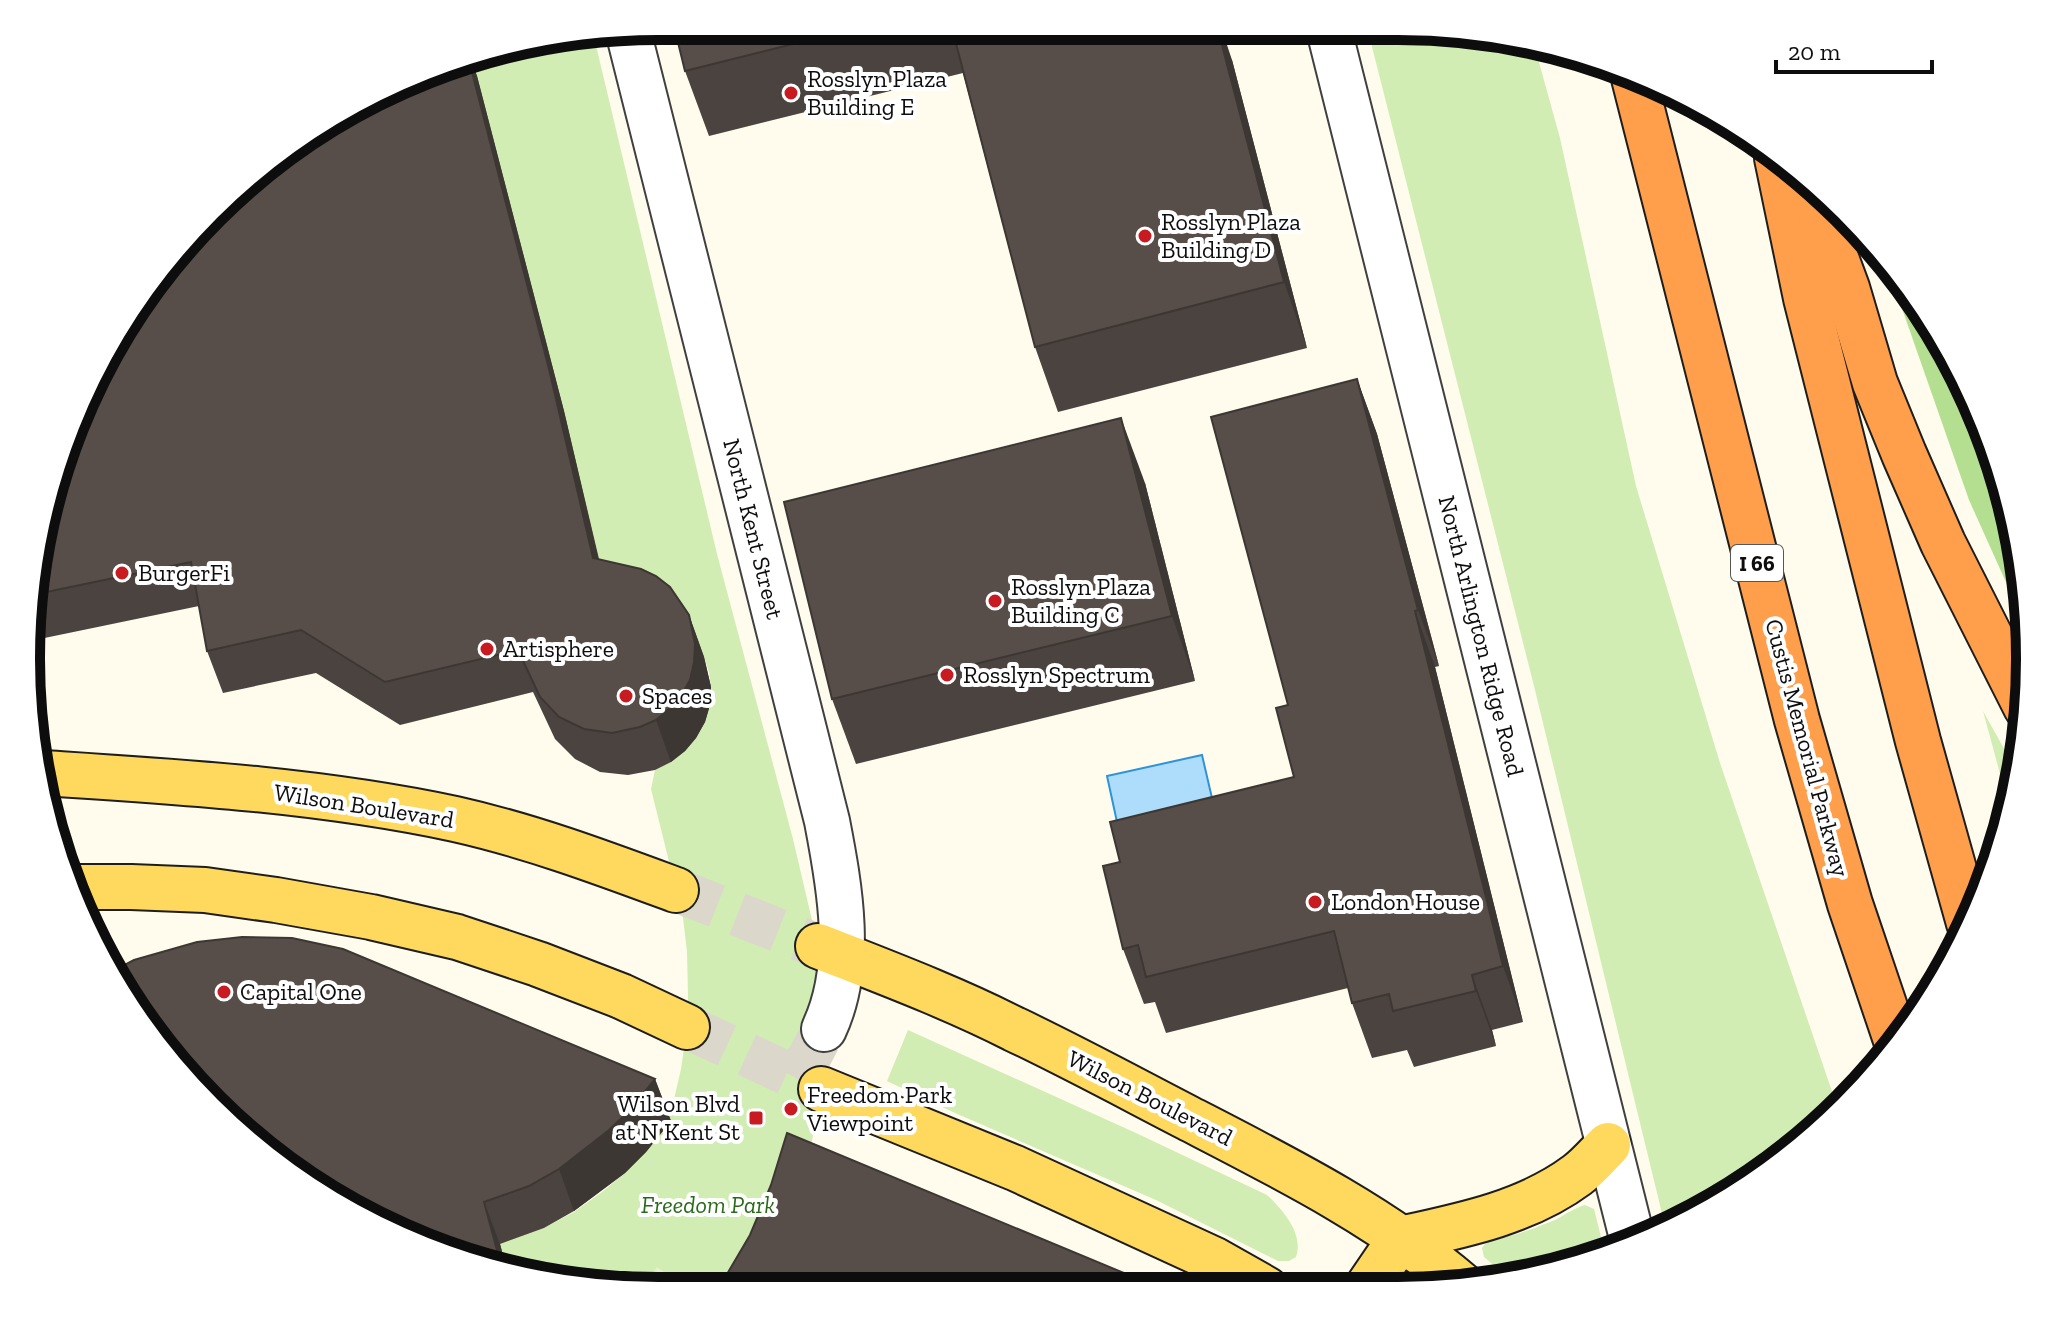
<svg xmlns="http://www.w3.org/2000/svg" width="2056" height="1317" viewBox="0 0 2056 1317" font-family="'Zilla Slab',serif">
<style>
.green{fill:#d1edb3}
.forest{fill:#b4df91}
.pitch{fill:#e3f3c6}
.water{fill:#adddfb;stroke:#2e93d8;stroke-width:2}
.lines{fill:none;stroke-linecap:round;stroke-linejoin:round}
.minor-tunnel{stroke:#dbd8cb;stroke-width:44;stroke-dasharray:44 22;stroke-linecap:butt}
.major-tunnel{stroke:#dbd8cb;stroke-width:44;stroke-dasharray:44 22;stroke-linecap:butt}
.minor-casing{stroke:#404040;stroke-width:48}
.major-casing{stroke:#1e1e1e;stroke-width:48}
.highway-casing{stroke:#1e1e1e;stroke-width:48}
.minor{stroke:#fff;stroke-width:44}
.major{stroke:#ffd95d;stroke-width:44}
.highway{stroke:#ff9e4b;stroke-width:44}
.wall{fill:#4b433f}
.shaded-wall{fill:#3d3733}
.building{fill:#574e49;stroke:#3d3733;stroke-width:2}
.poi-dot{fill:#c81a21;stroke:#fff;stroke-width:3}
.labels{text-anchor:middle;stroke-width:8;stroke-linejoin:round;paint-order:stroke}
.shield{fill:#fff;stroke:#565656;stroke-width:2}
.shield-label{font-size:22px;font-weight:bold;fill:#0d0d0d}
.poi-label{font-size:24px;fill:#0d0d0d;stroke:#fff;text-anchor:start}
.street-label{font-size:24px;fill:#0d0d0d;stroke:#fff}
.park-label{font-size:24px;font-style:italic;fill:#296a18;stroke:#fff}
.rim{fill:none;stroke:#0d0d0d;stroke-width:10}
</style>
<rect width="100%" height="100%" fill="#fffced"/>
<g class="green">
<path d="M1368,31H1481L1535,48L1560,138L1636,486L1720,763L1838,1109L1782,1161L1677,1226L1666,1230L1534,686Z"/>
<path d="M594,37L717,554L793,839L815,933L824,1019L821,1089L809,1158L760,1286H576L506,1267L499,1243L544,1228L574,1212L602,1192L625,1173L669,1121L681,1069L687,1027L688,995L687,952L683,918L651,789L655,770L696,738L705,722L710,705L711,687L709,672L704,657L696,643L610,607L592,537L564,411L472,57Z"/>
<path d="M1983,711L2017,772L2009,807Z"/>
<path d="M908,1030L1136,1133L1267,1195C1283,1210 1304,1234 1296,1257L1289,1261H1278L1156,1200L955,1113L887,1081Z"/>
<path d="M1585,1205L1594,1209L1605,1253L1561,1270L1509,1278L1484,1257L1482,1248C1490,1236 1504,1238 1517,1234C1530,1230 1543,1225 1555,1220C1565,1215 1574,1208 1585,1205Z"/>
</g>
<path class="forest" d="M1884,257L1899,273L1965,378L2008,494L2029,617L2028,631L1969,500Z"/>
<path class="pitch" d="M657,1267L681,1284L679,1286H643Z"/>
<path class="water" d="M1202,755L1218,824L1122,845L1107,776Z"/>
<g class="lines">
<path class="minor-tunnel" d="M798,1079L824,1029"/>
<g class="major-tunnel">
<path d="M676,890L818,946"/>
<path d="M687,1027L821,1089"/>
</g>
<g class="minor-casing">
<g id="minor">
<path d="M1329,30L1633,1242"/>
<path d="M628,31L827,821C840,888 854,965 824,1029"/>
</g>
</g>
<g class="major-casing">
<g id="major">
<path d="M43,773C181,782 319,790 455,819C531,836 603,863 676,890"/>
<path d="M77,887H131L205,890L276,900L371,917L457,937L538,964L621,996L687,1027"/>
<path d="M818,946C884,972 951,997 1014,1029C1073,1057 1130,1088 1188,1118C1283,1167 1381,1216 1463,1286"/>
<path d="M821,1089L1015,1168L1215,1260L1266,1289"/>
<path d="M1366,1289L1400,1239C1460,1226 1526,1213 1577,1175C1588,1167 1598,1155 1608,1145"/>
</g>
</g>
<g class="highway-casing">
<g id="highway">
<path d="M1634,78L1797,720L1850,904L1897,1043"/>
<path d="M1777,158L1806,298L1918,741L1969,923"/>
<path d="M1806,177L1847,288L1875,383L1904,454L1943,543L2026,707"/>
</g>
</g>
<use href="#minor" class="minor"/>
<use href="#major" class="major"/>
<use href="#highway" class="highway"/>
</g>
<g class="wall">
<path d="M674,26L1055,29L1057,34L1232,60L1307,348L1058,412L1035,347L963,73L709,136L685,71Z"/>
<path d="M470,57L477,76L564,411L599,559L689,615L704,657L711,687L710,705L705,722L696,738L685,751L671,762L655,770L628,775L600,772L575,759L555,739L533,692L400,725L316,673L223,693L207,651L199,606L30,641L27,618L60,455L456,59Z"/>
<path d="M1357,379L1377,434L1439,666L1435,667L1523,1022L1492,1030L1496,1046L1414,1067L1407,1050L1372,1058L1352,1003L1348,988L1166,1033L1155,1002L1144,1004L1123,949L1120,862L1294,777L1288,705Z"/>
<path d="M1145,483L1195,681L856,764L832,699Z"/>
<path d="M655,1079L671,1121L646,1152L625,1173L574,1211L544,1228L500,1244L506,1267L416,1243Z"/>
</g>
<g class="shaded-wall">
<path d="M1048,29H1055L1073,101L1050,36Z"/>
<path d="M1218,30H1222L1232,60L1307,348L1284,282Z"/>
<path d="M468,57H470L477,76L564,411L608,600L593,558Z"/>
<path d="M1357,379L1377,434L1439,666L1418,610Z"/>
<path d="M1121,418L1145,483L1195,681L1172,616Z"/>
<path d="M1415,611L1435,667L1523,1022L1503,966Z"/>
<path d="M689,615L704,657L711,687L710,705L705,722L696,738L685,751L671,762L656,720Z"/>
<path d="M1472,975L1492,1030L1496,1046L1476,991Z"/>
<path d="M655,1079L671,1121L646,1152L625,1173L574,1211L559,1169Z"/>
<path d="M484,1202L500,1244L506,1267L501,1265Z"/>
</g>
<g class="building">
<path d="M674,26L861,27L685,71Z"/>
<path d="M952,28L1048,29L1050,36L1076,29L1218,30L1284,282L1035,347Z"/>
<path d="M468,57L549,369L593,558L641,569L656,576L670,587L689,615L695,644L694,662L690,680L681,696L669,709L656,720L640,727L612,733L584,729L559,717L540,697L518,650L385,682L301,630L207,651L191,562L32,595L60,455L156,274L307,133L456,59Z"/>
<path d="M1357,379L1418,610L1415,611L1503,966L1472,975L1476,991L1393,1011L1389,994L1352,1003L1334,931L1146,977L1138,945L1123,949L1103,866L1120,862L1110,822L1294,777L1276,708L1288,705L1211,417Z"/>
<path d="M1121,418L1172,616L832,699L784,502Z"/>
<path d="M242,937L292,938L343,949L655,1079L630,1110L609,1130L559,1169L529,1186L484,1202L501,1265L416,1243L242,1134L132,1010L115,970L134,960L197,942Z"/>
<path d="M787,1133L1160,1288L720,1286L750,1235L771,1185Z"/>
</g>
<g class="poi-dot">
<circle cx="791" cy="93" r="8"/>
<circle cx="1145" cy="236" r="8"/>
<circle cx="122" cy="573" r="8"/>
<circle cx="995" cy="601" r="8"/>
<circle cx="487" cy="649" r="8"/>
<circle cx="947" cy="675" r="8"/>
<circle cx="626" cy="696" r="8"/>
<circle cx="1315" cy="902" r="8"/>
<circle cx="224" cy="992" r="8"/>
<circle cx="791" cy="1109" r="8"/>
<rect x="748" y="1110" width="16" height="16" rx="4"/>
</g>
<g class="labels">
<rect class="shield" x="1731" y="545" width="52" height="36" rx="6"/>
<g class="shield-label">
<text x="1757" y="571">I 66</text>
</g>
<g class="poi-label">
<text x="807" y="87">Rosslyn Plaza<tspan x="807" dy="28">Building E</tspan></text>
<text x="1161" y="230">Rosslyn Plaza<tspan x="1161" dy="28">Building D</tspan></text>
<text x="138" y="581">BurgerFi</text>
<text x="1011" y="595">Rosslyn Plaza<tspan x="1011" dy="28">Building C</tspan></text>
<text x="503" y="657">Artisphere</text>
<text x="963" y="683">Rosslyn Spectrum</text>
<text x="642" y="704">Spaces</text>
<text x="1331" y="910">London House</text>
<text x="240" y="1000">Capital One</text>
<text x="807" y="1103">Freedom Park<tspan x="807" dy="28">Viewpoint</tspan></text>
<text x="740" y="1112" text-anchor="end">Wilson Blvd<tspan x="740" dy="28">at N Kent St</tspan></text>
</g>
<g class="street-label">
<text transform="translate(753 529) rotate(76)" y="8">North Kent Street</text>
<text transform="translate(1481 636) rotate(76)" y="8">North Arlington Ridge Road</text>
<text transform="translate(1807 748) rotate(75)" y="8">Custis Memorial Parkway</text>
<text transform="translate(364 806) rotate(9)" y="8">Wilson Boulevard</text>
<text transform="translate(1150 1098) rotate(27)" y="8">Wilson Boulevard</text>
</g>
<g class="park-label">
<text x="708" y="1213">Freedom Park</text>
</g>
</g>
<path d="M0 0H2056V1317H0ZM658 40H1398A618 618 0 0 1 2016 658V659A618 618 0 0 1 1398 1277H658A618 618 0 0 1 40 659V658A618 618 0 0 1 658 40Z" fill="#fff" fill-rule="evenodd"/>
<path class="rim" d="M658 40H1398A618 618 0 0 1 2016 658V659A618 618 0 0 1 1398 1277H658A618 618 0 0 1 40 659V658A618 618 0 0 1 658 40Z"/>
<path d="M1776 60v12h156v-12" fill="none" stroke="#0d0d0d" stroke-width="4"/>
<text x="1788" y="60" font-size="24" fill="#0d0d0d" stroke="#ffffff" stroke-width="6" paint-order="stroke">20 m</text>
</svg>
